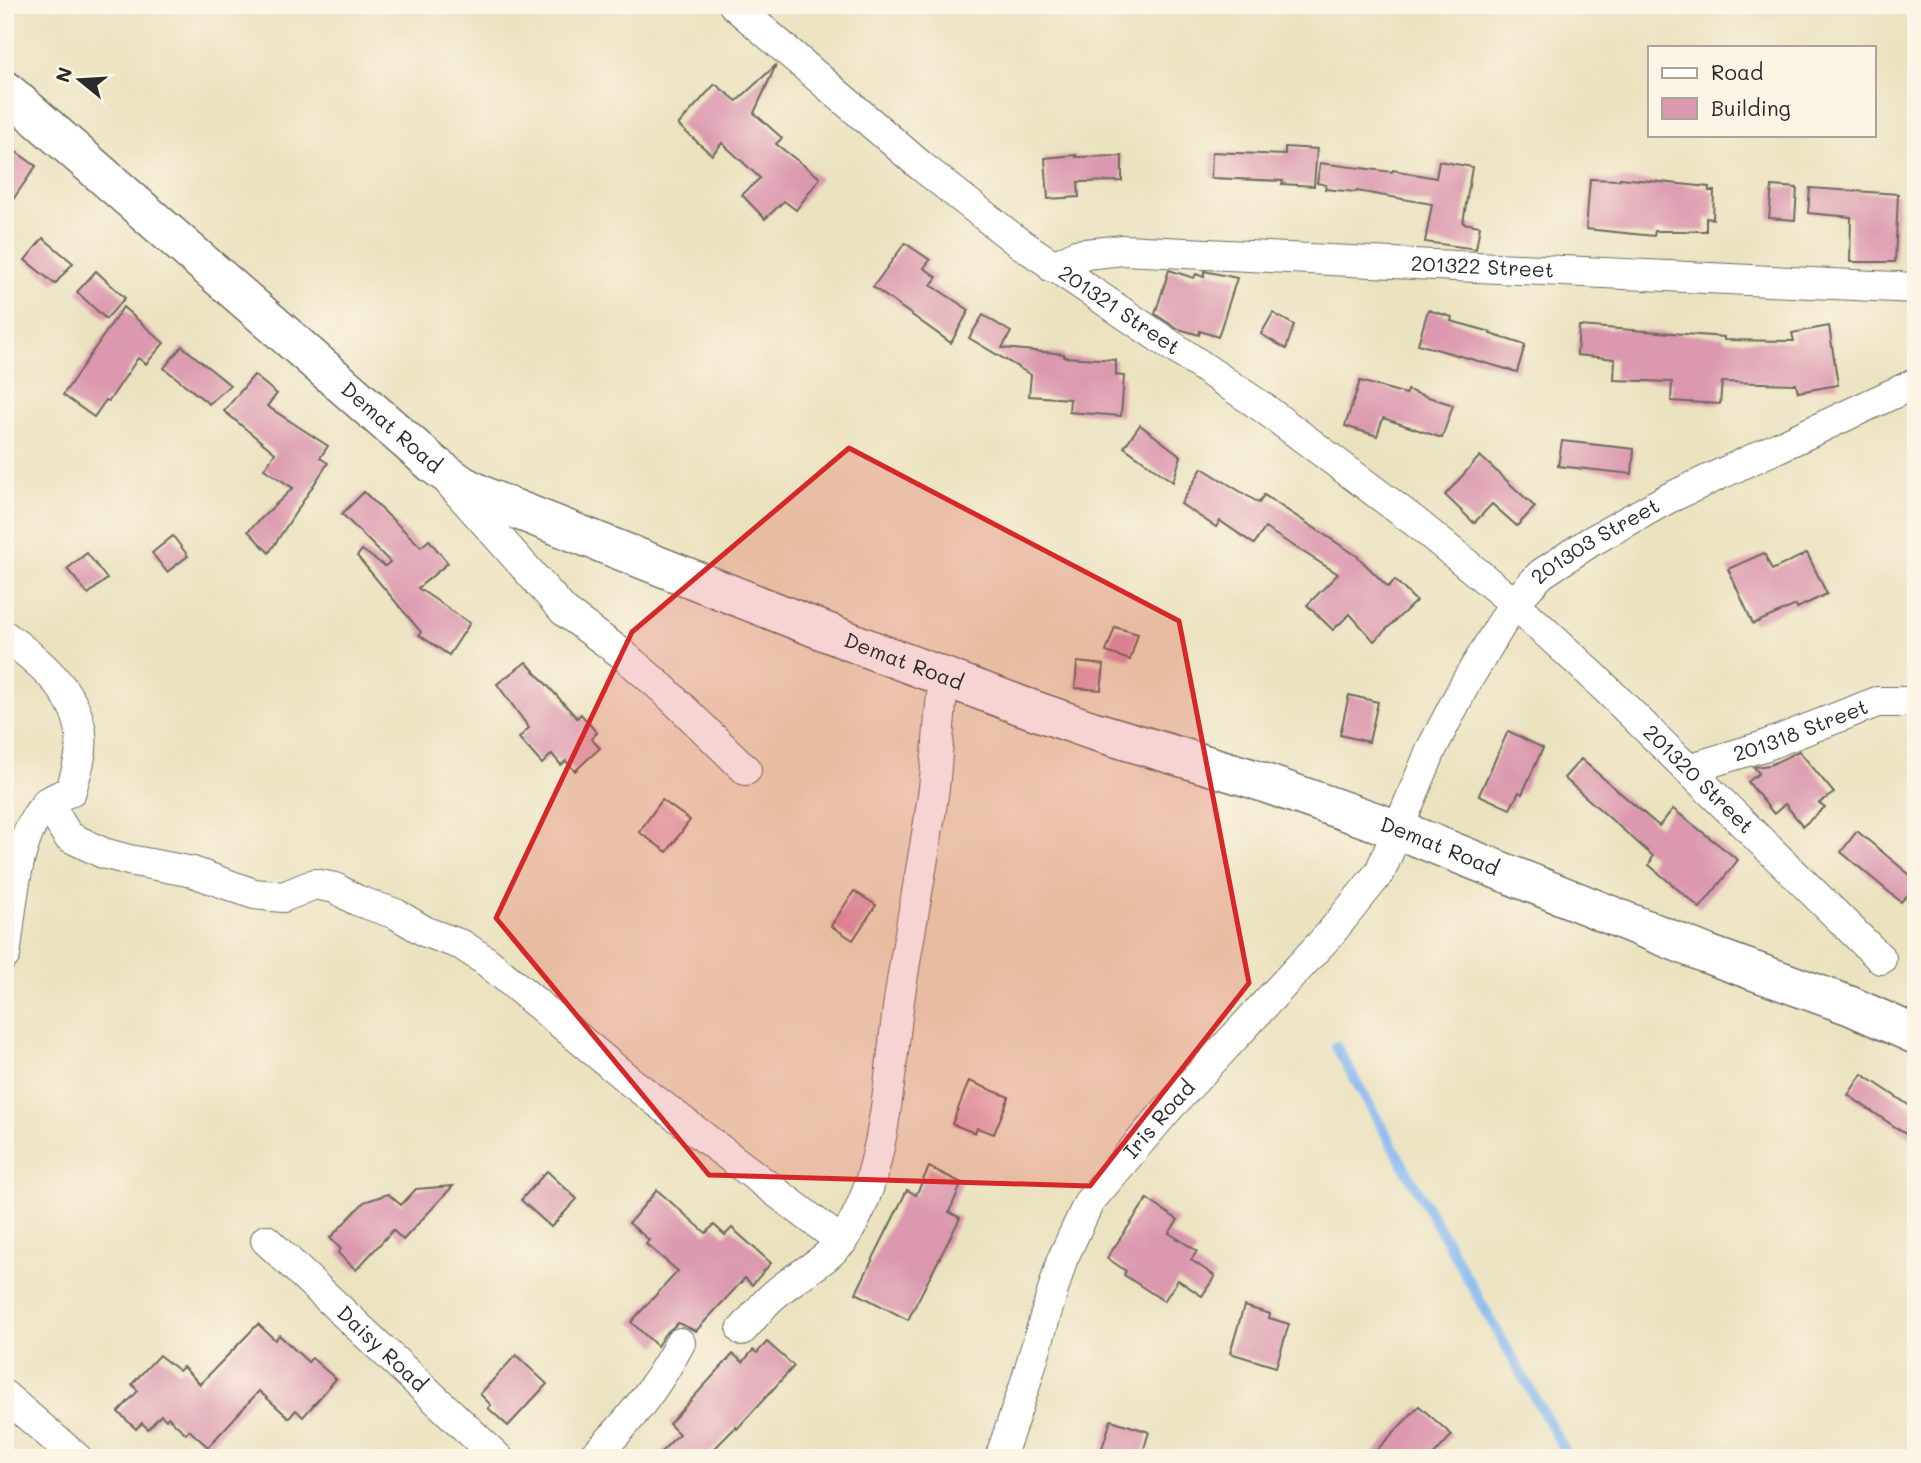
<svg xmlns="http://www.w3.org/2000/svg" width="1921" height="1463" viewBox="0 0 1921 1463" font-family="Mali,sans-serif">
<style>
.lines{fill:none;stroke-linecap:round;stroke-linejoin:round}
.stream{stroke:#83b8f1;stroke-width:10}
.building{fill:#db98ae}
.street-casing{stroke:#6e6b5f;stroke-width:32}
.secondary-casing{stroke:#6e6b5f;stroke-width:41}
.street{stroke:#fff;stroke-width:30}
.secondary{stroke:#fff;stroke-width:38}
.marked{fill:#d62828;fill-opacity:0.2;stroke:#d62828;stroke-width:5;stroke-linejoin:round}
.labels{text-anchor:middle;stroke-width:5;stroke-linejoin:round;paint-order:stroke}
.street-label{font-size:21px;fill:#2b2b2b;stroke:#fcf5e5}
</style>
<rect width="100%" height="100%" fill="#fcf5e5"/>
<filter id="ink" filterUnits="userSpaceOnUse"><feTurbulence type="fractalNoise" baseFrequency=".0143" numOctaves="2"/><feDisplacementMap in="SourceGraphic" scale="14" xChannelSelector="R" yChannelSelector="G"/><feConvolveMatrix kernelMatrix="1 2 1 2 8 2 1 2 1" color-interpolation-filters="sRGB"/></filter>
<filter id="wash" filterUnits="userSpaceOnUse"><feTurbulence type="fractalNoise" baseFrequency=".00686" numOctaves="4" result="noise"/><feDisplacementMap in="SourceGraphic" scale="28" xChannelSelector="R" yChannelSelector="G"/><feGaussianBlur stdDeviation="1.57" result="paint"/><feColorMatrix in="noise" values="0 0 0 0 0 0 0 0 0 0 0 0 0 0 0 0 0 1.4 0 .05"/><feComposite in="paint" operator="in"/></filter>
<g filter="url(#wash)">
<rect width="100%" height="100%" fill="#ebe2c0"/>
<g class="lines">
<path class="stream" d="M1336,1046L1569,1458"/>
</g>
<g id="blocks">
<g class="building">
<path d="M776,65L754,113L782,138L776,144L820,178L796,210L784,201L765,219L742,195L760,178L722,143L712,155L678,125L715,84L737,101Z"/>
<path d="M5,144L36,166L5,211Z"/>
<path d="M1285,147L1317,149L1314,186L1282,184L1283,181L1211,178L1212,152L1285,155Z"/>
<path d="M1076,155V157L1122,156V181L1078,182L1079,197L1048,199L1045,158Z"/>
<path d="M1439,161L1472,167L1463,223L1480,226L1476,249L1425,242L1432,204L1357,191L1356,192L1325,189L1326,185L1317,183L1320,163L1392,172L1393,170L1436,178Z"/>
<path d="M1620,178L1709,187V191H1714L1713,219L1706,218V231H1655L1654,236L1586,229L1590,179L1619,180Z"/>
<path d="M1772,186L1797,188L1795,220L1769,218Z"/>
<path d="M1810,188L1898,194L1895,262H1850L1851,217L1808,213Z"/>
<path d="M43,238L73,263L55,284L25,260Z"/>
<path d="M905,243L930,260L924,268L937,277L931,285L969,310L951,343L873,287Z"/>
<path d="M1169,270L1194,278L1196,274L1204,277V271L1237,278L1218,337L1200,331L1199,335L1176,328L1155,314Z"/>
<path d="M96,271L125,298L106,319L77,292Z"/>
<path d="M123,307L164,343L146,364L138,358L109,401L106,400L94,417L63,395Z"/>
<path d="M1428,310L1452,317L1451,321L1491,332L1490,334L1525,345L1517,372L1418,344Z"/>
<path d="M1273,313L1294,325L1286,349L1261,334Z"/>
<path d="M983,315L1011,332L1002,348L1064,354V357L1116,360V375L1124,376L1121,416L1069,412L1070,399L1029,396L1031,375L969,338Z"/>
<path d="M1579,326L1724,337V340L1794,341L1792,333L1829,326L1838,385L1798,392L1796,384L1722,382L1720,404L1671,401L1672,382L1614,380L1615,359L1577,355Z"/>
<path d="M182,346L230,385L209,404L164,368Z"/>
<path d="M254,375L277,394L267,406L328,446L320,458L328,463L269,553L248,531L293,488L264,469L275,453L224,411Z"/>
<path d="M1360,381L1406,394L1407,390L1453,405L1442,438L1383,418L1377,436L1345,426Z"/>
<path d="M1140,425L1181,456L1173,482L1124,447Z"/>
<path d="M1562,441L1634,449L1632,474L1558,466Z"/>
<path d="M1480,456L1535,507L1517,526L1492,504L1474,523L1445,495Z"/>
<path d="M1202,468L1259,503L1264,495L1357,556L1388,587L1395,580L1416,601L1374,641L1350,614L1333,630L1307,605L1338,574L1265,528L1254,544L1220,521L1216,527L1181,504Z"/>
<path d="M364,492L421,547L429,540L448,563L418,588L470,623L449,655L419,635L421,632L357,556L362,550L385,566L390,562L342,514Z"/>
<path d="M173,536L188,556L167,572L152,553Z"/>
<path d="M87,553L107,579L88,594L67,569Z"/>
<path d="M1764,553L1772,570L1807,553L1827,594L1797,608L1796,605L1753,624L1728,569Z"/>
<path d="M1115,627L1138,634L1130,660L1106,652Z"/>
<path d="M526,662L577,718L581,714L597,733L591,739L600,748L575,771L566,761L561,765L552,754L542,764L519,738L529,728L497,684Z"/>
<path d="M1077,662L1104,665L1101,690L1075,688Z"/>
<path d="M1349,695L1378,702L1369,742L1340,735Z"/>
<path d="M1508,731L1543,748L1522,794L1519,792L1510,809L1479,795Z"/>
<path d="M1799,751L1834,793L1819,803L1825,807L1803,826L1785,804L1774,814L1748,782L1759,773L1754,767L1770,765Z"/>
<path d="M1581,759L1659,826L1673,809L1738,860L1700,908L1649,865L1653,856L1564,778Z"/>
<path d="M662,800L690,820L667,852L639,832Z"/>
<path d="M1857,831L1916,880V886L1901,902L1841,852Z"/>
<path d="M854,891L876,905L853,940L831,926Z"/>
<path d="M1862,1074L1916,1110V1141L1848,1095Z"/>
<path d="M969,1081L1009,1097L994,1134L977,1128L975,1133L952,1124Z"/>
<path d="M929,1167L962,1183L949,1212L960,1218L908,1320L856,1293L907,1190L916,1195Z"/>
<path d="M547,1171L577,1199L551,1227L521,1200Z"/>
<path d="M453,1186L403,1240L393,1230L356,1270L338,1253L341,1249L330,1238L364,1202L388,1194L401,1205L416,1189Z"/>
<path d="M657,1190L706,1233L714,1225L725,1235L732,1228L771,1263L752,1285L745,1278L696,1331L678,1323L665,1334L657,1346L631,1322L678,1271L646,1244L649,1240L629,1223Z"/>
<path d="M1147,1199L1178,1220L1169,1233L1197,1251L1191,1260L1215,1276L1202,1296L1178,1280L1164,1301L1124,1275L1126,1271L1107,1258Z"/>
<path d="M1244,1306L1270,1314L1269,1318L1289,1324L1276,1367L1230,1353Z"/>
<path d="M258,1324L275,1340L279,1335L308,1362L312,1358L336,1379L303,1417L296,1410L289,1418L259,1391L208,1447L189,1430L186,1434L168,1417L166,1420L161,1415L148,1429L142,1423L136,1429L118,1412L138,1391L132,1384L159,1355L179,1371L183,1367L200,1384Z"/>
<path d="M767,1342L794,1366L737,1429L736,1427L705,1458H655L679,1434L669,1424L733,1354L743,1362L753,1350L757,1353Z"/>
<path d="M516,1355L547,1384L508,1426L488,1408L491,1405L480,1394Z"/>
<path d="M1419,1406L1452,1435L1431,1458H1369Z"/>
<path d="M1111,1420L1149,1432L1141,1458H1099Z"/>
</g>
</g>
</g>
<g filter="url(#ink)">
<use href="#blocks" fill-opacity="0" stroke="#6e6b5f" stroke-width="2"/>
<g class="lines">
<g class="street-casing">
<g id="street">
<path id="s1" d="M734,5L921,166L1014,239L1265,409L1418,524L1514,603L1590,673L1881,959"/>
<path id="s2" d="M1052,267L1076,255L1123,250L1916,288"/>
<path d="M450,483L564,611L621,653L663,689L746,770"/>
<path d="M5,636C41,662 86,699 81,749C80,763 74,778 71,791C63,795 52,798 46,804C14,838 12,910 5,955"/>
<path id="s3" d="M1688,769L1764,746L1877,702H1916"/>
<path d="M47,802L68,836L103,853L129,860L193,872L254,894L283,897L315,884L335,888L356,900L396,914L426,932L462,945L486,961L631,1082L842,1242"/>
<path id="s4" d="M266,1240L498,1458"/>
<path d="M742,1330C753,1319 762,1305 774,1295C803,1269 832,1262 852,1225C884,1170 890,1073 898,1008C908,935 924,862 934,788C938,751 939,714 944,677"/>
<path d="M5,1396L77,1458"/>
<path d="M592,1458C628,1424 657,1386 680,1343"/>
<path id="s5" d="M1000,1458L1024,1388L1062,1260L1089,1202L1166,1111L1329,935L1380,872L1432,748L1465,684L1514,603L1541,574L1590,542L1667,499L1916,383"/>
</g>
</g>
<g class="secondary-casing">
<g id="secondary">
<path id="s6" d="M5,90L433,464L462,485L490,499L882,654L1025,707L1091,730L1250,778L1399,830L1707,954L1851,1006L1916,1035"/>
</g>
</g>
<use href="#street" class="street"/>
<use href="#secondary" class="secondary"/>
</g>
</g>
<path class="marked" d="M849,448L1179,621L1249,983L1090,1186L709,1175L496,918L632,632Z"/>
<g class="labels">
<g class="street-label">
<text dy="7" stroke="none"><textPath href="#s2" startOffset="434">201322 Street</textPath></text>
<text dy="7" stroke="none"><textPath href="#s1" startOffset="492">201321 Street</textPath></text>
<text dy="7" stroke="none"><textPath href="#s6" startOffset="513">Demat Road</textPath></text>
<text dy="7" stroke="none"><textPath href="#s5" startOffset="1116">201303 Street</textPath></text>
<text dy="7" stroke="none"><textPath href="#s6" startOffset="1080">Demat Road</textPath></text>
<text dy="7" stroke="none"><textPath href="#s3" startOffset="119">201318 Street</textPath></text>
<text dy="7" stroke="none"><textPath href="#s1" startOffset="1239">201320 Street</textPath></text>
<text dy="7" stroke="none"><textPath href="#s6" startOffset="1647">Demat Road</textPath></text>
<text dy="7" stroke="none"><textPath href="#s5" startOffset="380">Iris Road</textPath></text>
<text dy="7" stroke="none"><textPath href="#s4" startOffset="159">Daisy Road</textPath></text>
</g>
</g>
<rect width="1921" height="1463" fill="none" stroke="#fcf5e5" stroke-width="28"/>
<rect x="1648" y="46" width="228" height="91" fill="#fcf5e5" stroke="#a8a49b" stroke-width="2"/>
<rect x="1662" y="68" width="35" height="10" fill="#ffffff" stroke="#a8a49b" stroke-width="2"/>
<text x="1711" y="80" font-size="21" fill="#2b2b2b">Road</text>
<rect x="1662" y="98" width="35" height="21" fill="#db98ae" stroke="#a8a49b" stroke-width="2"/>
<text x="1711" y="116" font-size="21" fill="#2b2b2b">Building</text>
<g transform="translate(80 80) rotate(288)" stroke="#fcf5e5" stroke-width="5" paint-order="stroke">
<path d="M0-5L12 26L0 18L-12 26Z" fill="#2b2b2b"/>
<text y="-10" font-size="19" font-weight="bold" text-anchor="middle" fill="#2b2b2b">N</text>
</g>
</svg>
